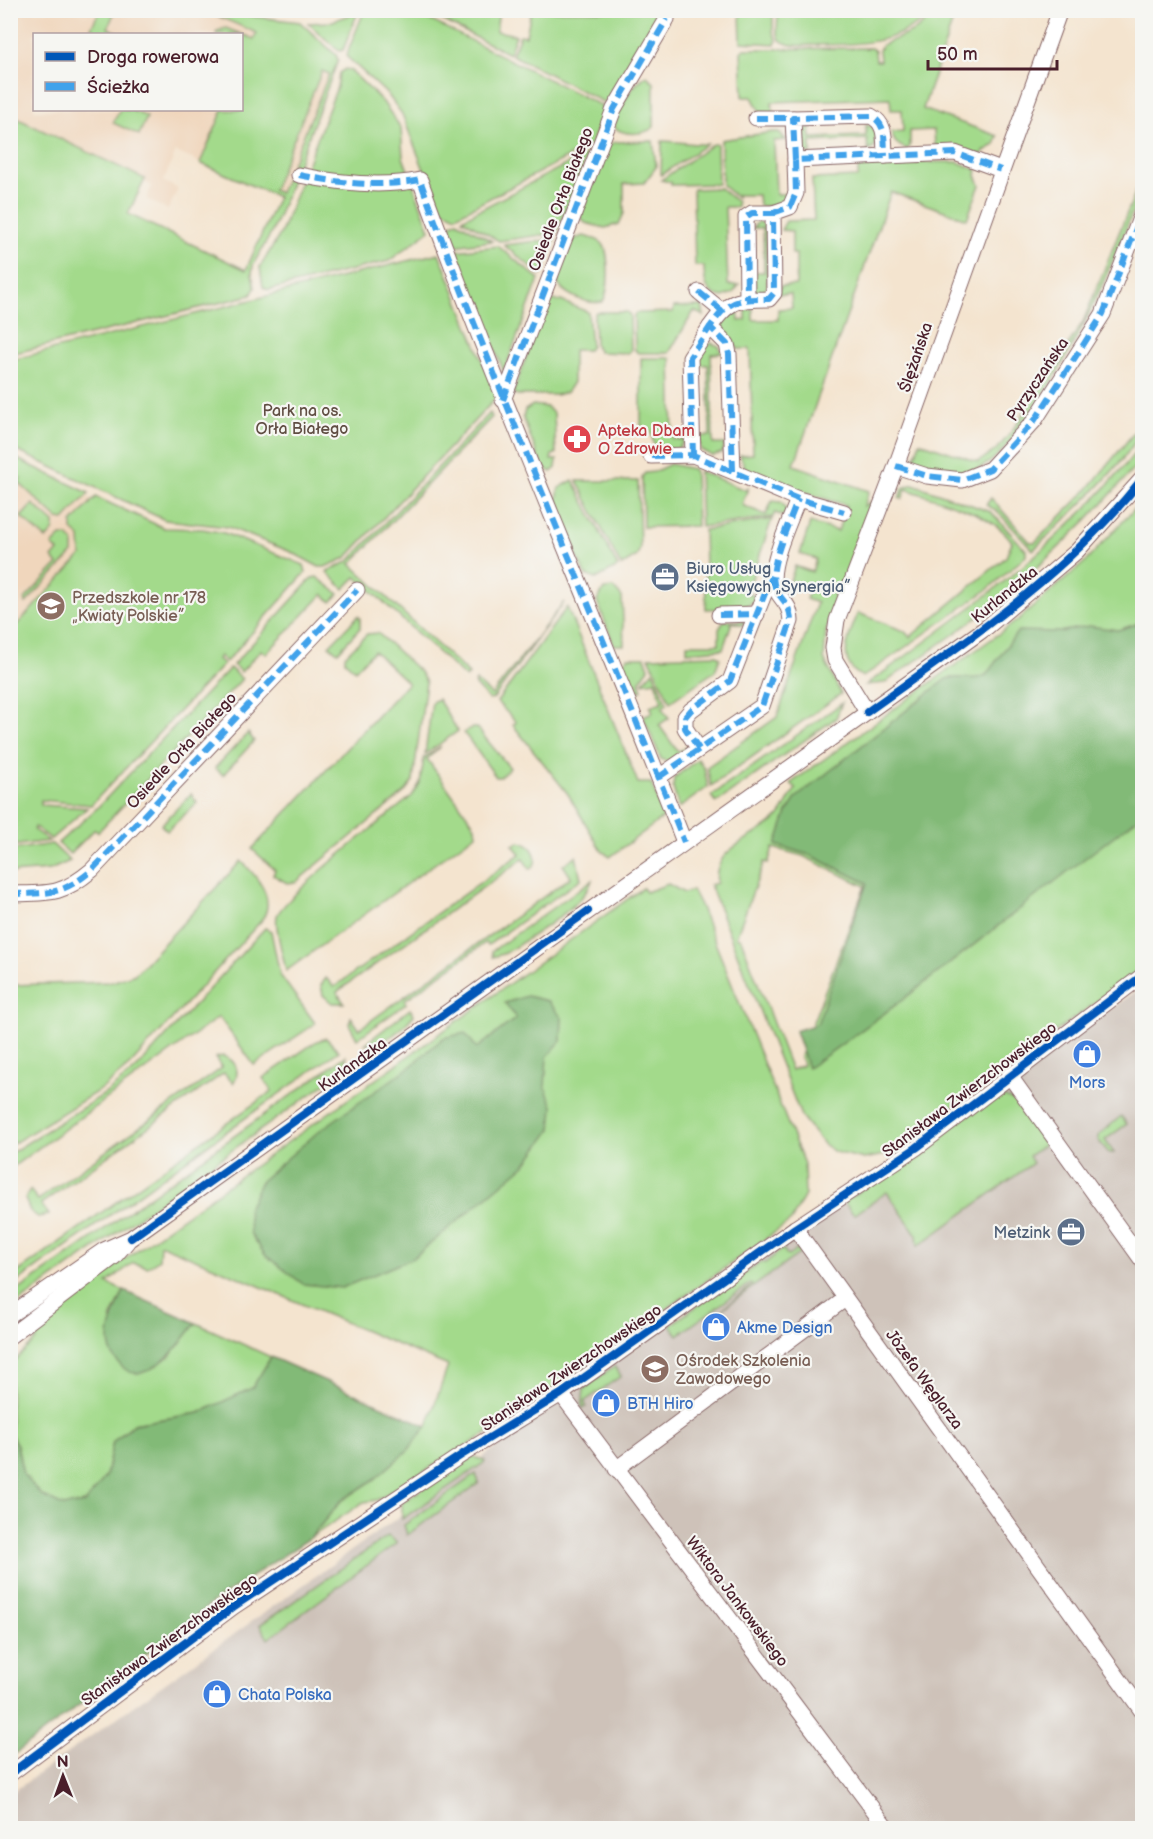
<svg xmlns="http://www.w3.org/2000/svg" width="1153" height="1839" viewBox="0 0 1153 1839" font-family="'Balsamiq Sans',sans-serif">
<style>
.built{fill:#f0d6bc;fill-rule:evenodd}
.industrial{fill:#cec2b9}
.green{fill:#a3da8b;stroke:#767c5b;stroke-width:1.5;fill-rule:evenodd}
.forest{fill:#82ba77;stroke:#666c51;stroke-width:1.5}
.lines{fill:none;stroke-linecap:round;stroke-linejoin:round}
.street-casing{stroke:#866464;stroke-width:17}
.street{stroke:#fff;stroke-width:15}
.quiet{stroke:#40a2eb;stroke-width:6;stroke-dasharray:12 6;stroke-linecap:butt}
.cycleway-casing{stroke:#f6f6f2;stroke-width:11}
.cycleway{stroke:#0057b8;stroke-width:8}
.labels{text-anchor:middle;stroke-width:4.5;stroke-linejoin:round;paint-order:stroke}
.street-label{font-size:16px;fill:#4a1f2b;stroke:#f6f6f2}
.park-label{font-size:16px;fill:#604e43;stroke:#f6f6f2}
.health-label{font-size:16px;fill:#be3a42;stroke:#f6f6f2;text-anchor:start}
.service-label{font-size:16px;fill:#4e5e75;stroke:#f6f6f2;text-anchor:start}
.education-label{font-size:16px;fill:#785e54;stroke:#f6f6f2;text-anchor:start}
.shop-label{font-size:16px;fill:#366cbe;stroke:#f6f6f2;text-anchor:start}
</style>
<rect width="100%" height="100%" fill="#f6f6f2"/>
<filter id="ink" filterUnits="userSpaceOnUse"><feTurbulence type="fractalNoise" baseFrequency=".0167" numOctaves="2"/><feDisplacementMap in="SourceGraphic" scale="12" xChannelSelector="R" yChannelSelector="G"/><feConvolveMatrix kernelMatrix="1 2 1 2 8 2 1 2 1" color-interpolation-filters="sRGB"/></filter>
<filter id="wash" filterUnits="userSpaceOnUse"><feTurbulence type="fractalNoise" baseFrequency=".008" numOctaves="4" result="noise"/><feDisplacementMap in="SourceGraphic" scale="24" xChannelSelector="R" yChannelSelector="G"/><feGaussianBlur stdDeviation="1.35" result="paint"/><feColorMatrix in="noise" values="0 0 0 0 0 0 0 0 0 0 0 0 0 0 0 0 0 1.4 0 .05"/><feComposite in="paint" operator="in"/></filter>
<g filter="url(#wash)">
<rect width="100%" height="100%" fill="#f4e4cf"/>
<g class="built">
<path d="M10,11H220L335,59L278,197L176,152L163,181L178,189L168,210L146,199L152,186L144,182L128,214L11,155ZM34,34H242V110H34Z"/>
<path d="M10,459L161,532L10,679Z"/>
</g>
<path class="industrial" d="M1142,987V1828H11L10,1794Z"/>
<g class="green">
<path d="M100,10L114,13L108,28L122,34H101L91,28Z"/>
<path d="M865,10L933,11C900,44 860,45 816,45C804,45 790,48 780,40L777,31L778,11L790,13Z"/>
<path d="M206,11L300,22L336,55L338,60L273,230L253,265L252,274L255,288L251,295L11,354L10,115L145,179L128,214L246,270L278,197L200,163L223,110H242V34H216L217,31L226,28L254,39L257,33ZM322,71L329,74L280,193L273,190Z"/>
<path d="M364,11H412L602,106L604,112L591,145L456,216L439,208L402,114L388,95L346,56Z"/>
<path d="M424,11H499L496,31L516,35L509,54Z"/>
<path d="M531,11H666L611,100L603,102L512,55L520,35L526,36Z"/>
<path d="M740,11H773V31L777,41L775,44L741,42Z"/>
<path d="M938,11H956L923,109L998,136L995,145L984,151L982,155L939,148L935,145L934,130L910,131V146L907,149C897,145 893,142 892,132L903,131L902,110H891L890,98L772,102L773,114L760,112L752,97H743L741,52L744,49L871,48L875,51L876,61H880L879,50L882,45L916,30Z"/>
<path d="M358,12L343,50L339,51L308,23L330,22Z"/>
<path d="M345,69L350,70L383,102L401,128L403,157L430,230L389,261L269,290L263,287L260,267L281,233L337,87L339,73Z"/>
<path d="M647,76L654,83V127C645,135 623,136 614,127C616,113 633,81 647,76Z"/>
<path d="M120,110H131L147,117L139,135L113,123Z"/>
<path d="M866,125L872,126L877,137L874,148L868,151L867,139L811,142V154L805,153C797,143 797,131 810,127L811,138L866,136Z"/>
<path d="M773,132H779L786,140L774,141L776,194H788L787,199L777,206H759L758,195H737V198L722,185L721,140Z"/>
<path d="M653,141L656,167L644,183L624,184V213L619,224L605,228L585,223L580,216L607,145L616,142Z"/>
<path d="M662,141C678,141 691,145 707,144L661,175Z"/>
<path d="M713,144H717L718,184L671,185V182L661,180Z"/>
<path d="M588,153L557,233L499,241L462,219Z"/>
<path d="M941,162H958L977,170L976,175L980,185L967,219L891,192L794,465L869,491L864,506L873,501L826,631L824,659L841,694L711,786L707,767L777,717L817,603L806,599L810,588L790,581L795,566L812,572L816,559L800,554L810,523L838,531L846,505L783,486L746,471L740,455L753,454L750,349H738L723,331L722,321L734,310H738L739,321L746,320V310L753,309V320H778V309L792,308L791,294H778L781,286L796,285V254H792V231L781,230L786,221L814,220L812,179L858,177V165Z"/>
<path d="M1142,176V188C1114,261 1085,331 1042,397C1027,419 1011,444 991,461C971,477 938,475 917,463L914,459L920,442L978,462L996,450L1010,434L1083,322Z"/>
<path d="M720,188L737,202V207H725L728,285H739L733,293L723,297C705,295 704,280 704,266H695L693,189Z"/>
<path d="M457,221L492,241L454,246L446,228Z"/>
<path d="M759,221L766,227L767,287L763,292H757L753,286L752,272H764L763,228H752Z"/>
<path d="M584,236C590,238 598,239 602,243C610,250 610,295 602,302C587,305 560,294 556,279L570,240Z"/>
<path d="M555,239L541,275L504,245Z"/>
<path d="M498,246L539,279L504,372L455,251Z"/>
<path d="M439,253L497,397L346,558L325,567H319L291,552L228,527L165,520L11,448V360Z"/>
<path d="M550,300L561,301L588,312L591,346L588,350H573V382L567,392L556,395H517L513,393L546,303Z"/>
<path d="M702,306L704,316L694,311L669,353H638L635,350L634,315L637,313L673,312L674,307Z"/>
<path d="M596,312H627L630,315L631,350L628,353L599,352L595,346L594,316Z"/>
<path d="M711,343L719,346L722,353L711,354L713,444H725L722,453L712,456L701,450L698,436H710L708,365H696C696,357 703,346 711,343Z"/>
<path d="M641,358H671L673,439L685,440L677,450H659L654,445L651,432H641Z"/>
<path d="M533,405L547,407L554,414L556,454L552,455L551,460H557L556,468L551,472L542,467L523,418L525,410Z"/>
<path d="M490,413L492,417L351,564L469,674L466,678L356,577L344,589L327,572L349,561Z"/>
<path d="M1142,423C1143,450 1055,529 1033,550L996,510L986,505L991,498L1030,542H1035L1087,490Z"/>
<path d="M1142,444V459C1098,511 1050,559 996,603C961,631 921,656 885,683L866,685C966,612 1067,542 1142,444Z"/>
<path d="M10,456H11L89,493L64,520L58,519L18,482L21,479L11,471Z"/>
<path d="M670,464L693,469L695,472L697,526L643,527L642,477L645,473L654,472Z"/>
<path d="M699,471L745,490L748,488L742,505L766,515L772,501L781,502L786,508V517L775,513L773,517L701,527Z"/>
<path d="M573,480L618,567L596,579L585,575L556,505L559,488Z"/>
<path d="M577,481H638L640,548L637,556L621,566Z"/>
<path d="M913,484L991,512L1026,550V556L987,590L863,677C834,663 850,634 858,613L904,631L910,637L1006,557L1012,542C993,512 939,501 906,489L902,499L899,498L903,488Z"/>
<path d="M96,497L164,528L203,529L224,533L304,565L306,572L226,662L220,656L218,659L224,664L91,805L41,800V805L87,808L51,839L35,827L34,830L49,841L11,846V626L14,628L81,556L80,537L72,530V523Z"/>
<path d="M1142,501V969L958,1102L894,1153L864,1159L835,1152L823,1144L801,1116L710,885L717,883C711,846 758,839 778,817C785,810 788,798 796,789L791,783L1018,620L1085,562ZM773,848L803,856L865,886L800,1056L803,1065L791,1070L741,939L736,937L764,862L768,863Z"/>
<path d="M33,504L54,523V530L46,539L21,517Z"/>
<path d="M772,519L747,593L758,597C746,613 723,608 706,609L704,530Z"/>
<path d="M61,536H67L73,541V553L26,603L24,600L58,564L52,558L58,551L52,545Z"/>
<path d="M317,577L339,594L331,602L323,594L266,654L261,650L241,672L233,665L312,578Z"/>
<path d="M614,588L622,597L624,645H614L597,601L604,589Z"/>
<path d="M564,602L493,699L489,700L475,685L476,681L492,695Z"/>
<path d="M567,607L638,783H651L663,813L664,817L610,857L601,850L568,794L513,725L516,722L497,702Z"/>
<path d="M358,616L360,618V628L338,652L329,646Z"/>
<path d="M724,621H745L743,625L732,622L723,649L687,652V644H719V629Z"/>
<path d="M378,633L420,672L426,682L413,781L406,791L296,882L287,883L273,875L275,870L252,849L408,683L374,651L355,670L345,661V656L367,634Z"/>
<path d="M717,655L720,658L715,671L670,702L649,657Z"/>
<path d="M628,657H645L649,668L639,682L642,690L634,693L622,664Z"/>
<path d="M230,668L242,679L98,832L95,829L70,854L58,843L96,809Z"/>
<path d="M653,671L667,704L662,708L669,718L659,725L678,752L688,746L689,748L668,762L661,759L643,716L653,712L650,706L662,702L655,681L642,683Z"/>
<path d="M438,699L458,731L425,754L432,702Z"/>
<path d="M842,703L836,718L716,803L711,796Z"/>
<path d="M471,728H477L510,768L500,777H496L464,733Z"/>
<path d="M248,733L254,741L223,775L215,768Z"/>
<path d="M441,746L427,759L475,826L476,834L286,971C284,959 274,927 277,916C282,898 391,813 412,796L420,783L424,758Z"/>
<path d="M698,759L704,768L708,787L679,808L673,788L674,778Z"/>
<path d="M191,794L197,803L167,831L161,825Z"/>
<path d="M519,842C531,844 539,854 534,866L530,869L523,859L337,992L344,1003H332L323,995L321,985L326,978L334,987L520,854L513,845Z"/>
<path d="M52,844L70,861L50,870L11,873V850Z"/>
<path d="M576,856L581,879L488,945L485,943L405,1000L406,1004L357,1039L349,1024L351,1017L359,1029L571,877L563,865Z"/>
<path d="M241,861C256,875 278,899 261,921L130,1065L103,1088L11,1145V985L112,982L135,974Z"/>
<path d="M592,880C584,907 530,936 506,953L493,957L492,951Z"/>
<path d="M668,884L684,893L692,890L700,905L804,1164L805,1195L791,1221L511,1419L377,1500L364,1502L310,1538L341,1501L375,1479L409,1449L427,1426L448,1366L160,1244L159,1259L148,1267L133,1263L107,1283L124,1291L111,1319L169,1357L196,1323L271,1357L253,1388L199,1413L133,1424L113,1442L106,1476L86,1503L63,1506L42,1496L23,1474L17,1445L11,1435L10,1365L37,1339L32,1332L36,1327L34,1324L643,888L646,892Z"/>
<path d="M265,928L271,931L280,975L315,1023L312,1026L254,1065L219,1017L11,1168V1153L106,1093L136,1069Z"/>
<path d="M410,1009L414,1015C400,1031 387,1044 365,1044Z"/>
<path d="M326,1038L339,1051L11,1286V1277L272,1091L263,1078L317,1041Z"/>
<path d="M223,1056C236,1060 241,1072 233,1083L224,1073L41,1204L49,1215L38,1217L30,1211L25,1199L30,1190L38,1200L222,1068L215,1058Z"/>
<path d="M346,1056V1064L339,1074L18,1303L12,1295Z"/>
<path d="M1002,1096L1017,1102L1048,1142L1029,1156L1033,1163L918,1246L917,1235L887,1192L854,1215L844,1202L993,1097Z"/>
<path d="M1121,1116L1127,1124L1105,1140L1114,1153H1109L1098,1140V1136Z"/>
<path d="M783,1249L788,1256L798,1249L800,1253L721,1310L752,1285L751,1283L678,1335L670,1325L761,1262L765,1263Z"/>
<path d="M614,1366L621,1376L585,1401L586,1407L582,1409L584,1389Z"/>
<path d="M473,1457L484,1460L485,1462L402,1519V1502Z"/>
<path d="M476,1474L479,1483L407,1535L404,1525Z"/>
<path d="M388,1536L397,1543L268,1639L260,1625Z"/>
</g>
<g class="forest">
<path d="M1142,622V815C1030,898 923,989 808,1068L795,1031L817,1024L867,883L810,855L776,845L787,812L797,797L946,679C960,675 974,682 986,675L1018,631L1059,632L1089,626L1118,630Z"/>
<path d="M527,996L548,1001L562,1018L561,1041L547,1057L545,1087L553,1106L551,1130L526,1164L413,1258L342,1288L303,1284L265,1255L250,1233L248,1209L261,1181L319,1131L411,1066L443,1038L465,1033L477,1048L516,1018L505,1003Z"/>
<path d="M124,1291L196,1323C182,1341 169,1361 147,1371C140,1374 131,1374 125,1369C97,1349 112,1318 124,1291Z"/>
<path d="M271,1357L427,1426L409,1449L375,1479L341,1501L310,1538L219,1598L11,1757V1435L17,1445L23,1474L42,1496L63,1506L85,1503L106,1476L113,1442L134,1424L199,1413L252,1388Z"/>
</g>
</g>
<g filter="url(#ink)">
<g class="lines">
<g class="street-casing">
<g id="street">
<path d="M756,118H793"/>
<path d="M795,160L793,118L871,116C887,124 884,140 885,156"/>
<path d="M299,175C338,183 381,188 420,180C501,403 598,620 684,842"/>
<path d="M773,213L790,207L796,193L795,160L955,153L1001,170"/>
<path d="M699,292L721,310"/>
<path d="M503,400L614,109L667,19"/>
<path d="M693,455L690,357L710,327"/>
<path d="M651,456L693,455L798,499L844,512"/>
<path d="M896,466L927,476L962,480L990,469L1035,420L1103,314L1142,213"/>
<path d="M733,471L729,354L727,344L710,327C729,300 736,299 769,299L774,293L773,213H752L746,217L747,299"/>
<path d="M719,615L757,614"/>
<path d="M867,712L835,660L833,648L837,620L896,466L1060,10"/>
<path d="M699,749L685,728V717L691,710L730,681L772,574"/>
<path d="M659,777L762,706L791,621C790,600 778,600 774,584C769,564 791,519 798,499"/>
<path d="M10,894C49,893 61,896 92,870L357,590"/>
<path d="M1009,1075L1142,1260"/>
<path d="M795,1228L1142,1711"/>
<path d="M10,1315L104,1250L131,1238L987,627L1077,551L1142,479"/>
<path d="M10,1336L114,1257L127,1242"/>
<path d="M561,1394L887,1828"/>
<path d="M616,1469L845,1299"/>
<path d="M10,1774L233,1607L463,1454L561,1394L795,1228L916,1148L1142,976"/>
</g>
</g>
<use href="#street" class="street"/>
<g class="quiet">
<path d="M756,118H793"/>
<path d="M795,160L793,118L871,116C887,124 884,140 885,156"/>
<path d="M299,175C338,183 381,188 420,180C501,403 598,620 684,842"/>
<path d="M773,213L790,207L796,193L795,160L955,153L1001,170"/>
<path d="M699,292L721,310"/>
<path d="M503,400L614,109L667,19"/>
<path d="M693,455L690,357L710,327"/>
<path d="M651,456L693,455L798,499L844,512"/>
<path d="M896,466L927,476L962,480L990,469L1035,420L1103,314L1142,213"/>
<path d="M733,471L729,354L727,344L710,327C729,300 736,299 769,299L774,293L773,213H752L746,217L747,299"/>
<path d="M719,615L757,614"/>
<path d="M699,749L685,728V717L691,710L730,681L772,576"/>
<path d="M659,777L762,706L791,621C790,600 778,600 774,584C769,564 791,519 798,499"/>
<path d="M10,894C49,893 61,896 92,870L357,590"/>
</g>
<g class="cycleway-casing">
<g id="cycleway">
<path d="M867,712C965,642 1066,575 1142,479"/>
<path d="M131,1238L588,911"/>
<path d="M10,1774L233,1607L463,1454L561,1394L795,1228L916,1148L1142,976"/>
</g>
</g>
<use href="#cycleway" class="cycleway"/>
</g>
</g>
<defs>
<g id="pharmacy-disc" transform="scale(1.5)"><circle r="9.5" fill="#e0444e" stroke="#f6f6f2"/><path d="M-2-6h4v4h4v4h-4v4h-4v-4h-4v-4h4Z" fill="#fff"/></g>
<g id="office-disc" transform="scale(1.5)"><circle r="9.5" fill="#5c6f8a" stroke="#f6f6f2"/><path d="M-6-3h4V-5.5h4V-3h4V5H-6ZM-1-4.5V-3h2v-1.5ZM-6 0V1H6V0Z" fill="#fff"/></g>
<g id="school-disc" transform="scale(1.5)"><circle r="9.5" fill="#8d6e63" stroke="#f6f6f2"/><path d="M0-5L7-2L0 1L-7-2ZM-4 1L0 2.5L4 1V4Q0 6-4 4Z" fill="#fff"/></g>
<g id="shop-disc" transform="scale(1.5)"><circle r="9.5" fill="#3f7fe0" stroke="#f6f6f2"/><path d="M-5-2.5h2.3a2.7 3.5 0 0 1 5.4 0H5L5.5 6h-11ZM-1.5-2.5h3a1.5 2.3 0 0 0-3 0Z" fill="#fff"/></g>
</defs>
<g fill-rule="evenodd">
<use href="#pharmacy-disc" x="577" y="439"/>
<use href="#office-disc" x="665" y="577"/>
<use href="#school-disc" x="51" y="606"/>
<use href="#shop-disc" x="1087" y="1054"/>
<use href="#office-disc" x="1071" y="1232"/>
<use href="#shop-disc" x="716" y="1327"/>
<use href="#school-disc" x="655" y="1369"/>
<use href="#shop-disc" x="606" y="1403"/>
<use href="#shop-disc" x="217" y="1694"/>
</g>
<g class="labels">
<g class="street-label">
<text transform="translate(560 199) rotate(-69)" y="6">Osiedle Orła Białego</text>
<text transform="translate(915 357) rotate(-71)" y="6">Ślężańska</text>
<text transform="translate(1037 379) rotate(-56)" y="6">Pyrzyczańska</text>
<text transform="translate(1004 594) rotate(-39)" y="6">Kurlandzka</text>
<text transform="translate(181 750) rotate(-47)" y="6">Osiedle Orła Białego</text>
<text transform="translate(352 1064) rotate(-36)" y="6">Kurlandzka</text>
<text transform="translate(969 1089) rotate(-37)" y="6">Stanisława Zwierzchowskiego</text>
<text transform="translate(571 1367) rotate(-34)" y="6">Stanisława Zwierzchowskiego</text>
<text transform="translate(925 1379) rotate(54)" y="6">Józefa Węglarza</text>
<text transform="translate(738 1601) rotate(53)" y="6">Wiktora Jankowskiego</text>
<text transform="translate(169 1639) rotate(-36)" y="6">Stanisława Zwierzchowskiego</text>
</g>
<g class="park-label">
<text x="302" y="416">Park na os.<tspan x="302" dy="18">Orła Białego</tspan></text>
</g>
<g class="health-label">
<text x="598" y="436">Apteka Dbam<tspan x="598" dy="18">O Zdrowie</tspan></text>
</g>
<g class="service-label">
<text x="686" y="574">Biuro Usług<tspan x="686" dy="18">Księgowych „Synergia”</tspan></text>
<text x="1050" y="1238" text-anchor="end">Metzink</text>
</g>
<g class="education-label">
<text x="72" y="603">Przedszkole nr 178<tspan x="72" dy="18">„Kwiaty Polskie”</tspan></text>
<text x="676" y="1366">Ośrodek Szkolenia<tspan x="676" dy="18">Zawodowego</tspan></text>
</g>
<g class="shop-label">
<text x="1087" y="1088" text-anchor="middle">Mors</text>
<text x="737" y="1333">Akme Design</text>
<text x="627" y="1409">BTH Hiro</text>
<text x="238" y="1700">Chata Polska</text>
</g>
</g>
<rect width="1153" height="1839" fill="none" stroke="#f6f6f2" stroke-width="36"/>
<rect x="33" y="33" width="210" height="78" fill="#f6f6f2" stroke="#b1a0a2" stroke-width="1.5"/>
<rect x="45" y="52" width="30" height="9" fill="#0057b8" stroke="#b1a0a2" stroke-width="1.5"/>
<text x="87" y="63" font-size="18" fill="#4a1f2b">Droga rowerowa</text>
<rect x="45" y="82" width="30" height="9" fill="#40a2eb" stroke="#b1a0a2" stroke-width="1.5"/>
<text x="87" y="93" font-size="18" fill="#4a1f2b">Ścieżka</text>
<g transform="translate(63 1776) rotate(359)" stroke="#f6f6f2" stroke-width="4.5" paint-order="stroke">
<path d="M0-4.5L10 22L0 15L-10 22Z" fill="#4a1f2b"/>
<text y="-9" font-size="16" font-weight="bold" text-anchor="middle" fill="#4a1f2b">N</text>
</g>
<path d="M928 60v9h129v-9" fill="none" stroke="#4a1f2b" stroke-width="3"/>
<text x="937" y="60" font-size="18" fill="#4a1f2b" stroke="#f6f6f2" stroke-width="4.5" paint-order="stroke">50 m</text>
</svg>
